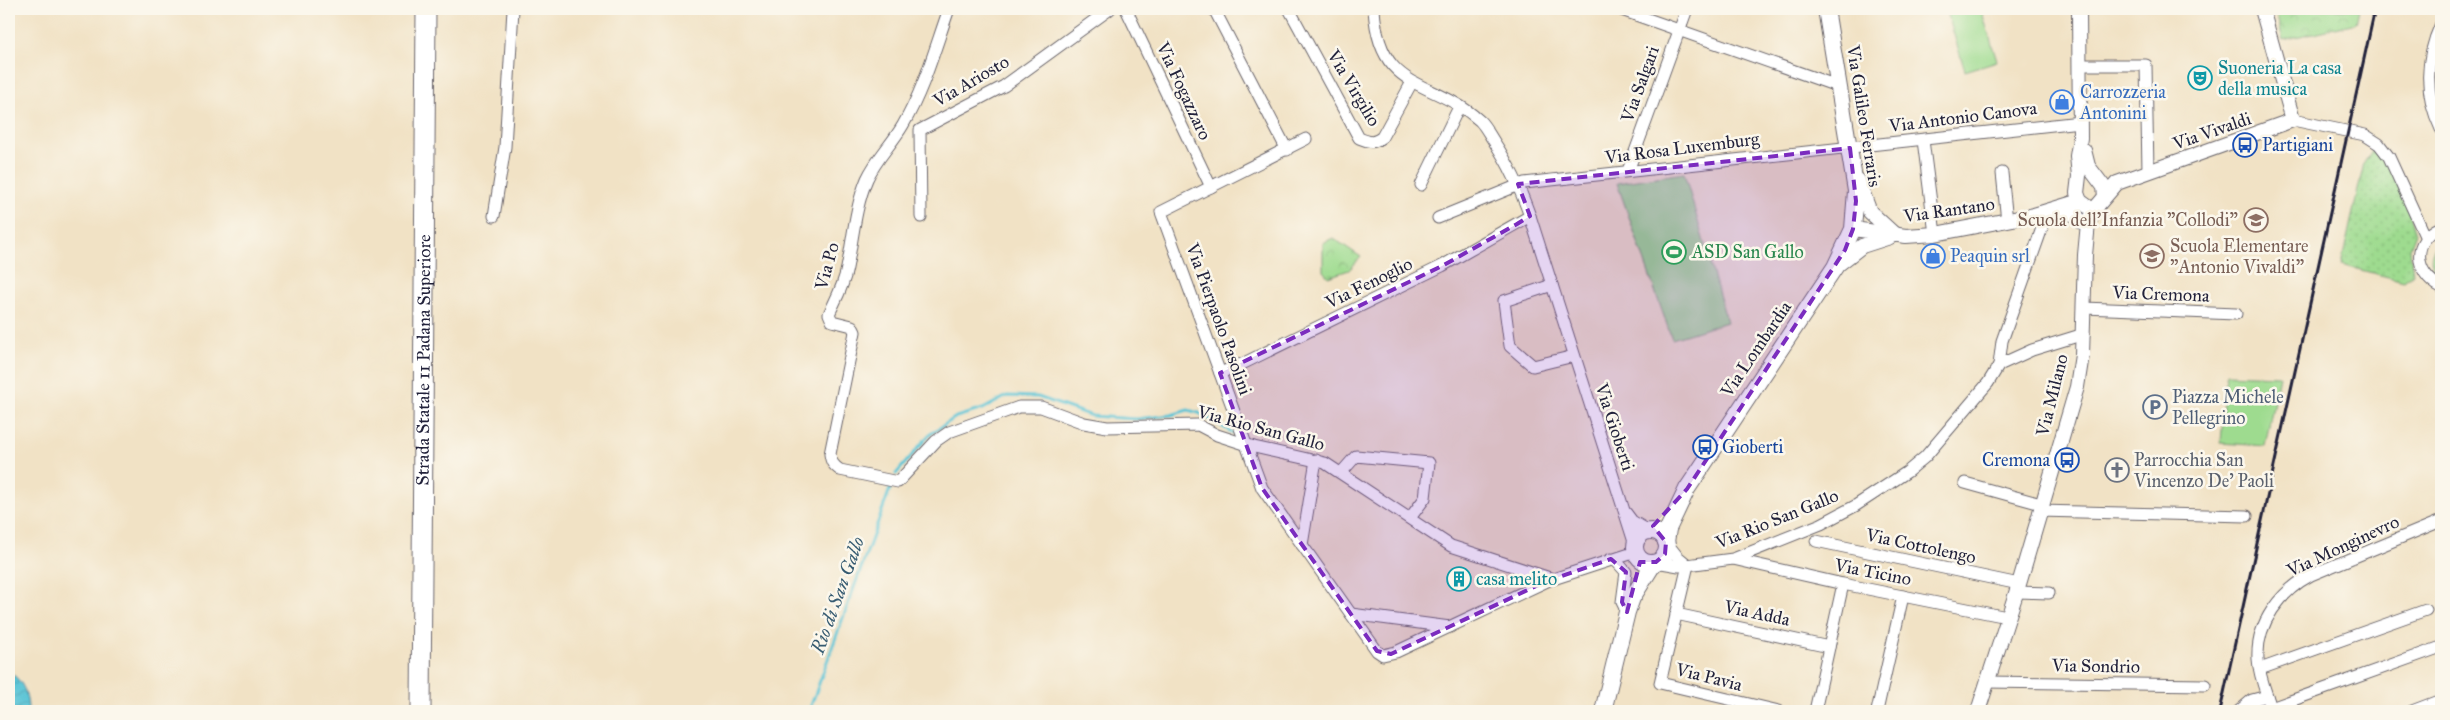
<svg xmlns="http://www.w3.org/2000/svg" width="2450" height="720" viewBox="0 0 2450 720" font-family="'IM FELL Great Primer',serif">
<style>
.grass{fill:url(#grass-dots);stroke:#607e65}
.park{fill:url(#park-crowns);stroke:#607e65}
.garden{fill:#9edb8f;stroke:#607e65}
.water{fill:url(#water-waves);stroke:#3e7388}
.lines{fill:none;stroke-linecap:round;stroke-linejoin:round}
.stream{stroke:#5ac4d6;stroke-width:3}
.minor-casing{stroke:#6a656b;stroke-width:13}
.tertiary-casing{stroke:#6a656b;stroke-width:16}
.secondary-casing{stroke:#6a656b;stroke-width:18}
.trunk-casing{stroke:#6a656b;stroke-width:21}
.minor{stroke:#fff;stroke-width:11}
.tertiary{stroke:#fff;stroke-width:14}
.secondary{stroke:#fff;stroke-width:16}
.trunk{stroke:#fff;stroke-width:19}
.rail{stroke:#22223b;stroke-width:3}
.marked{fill:#7b2cbf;fill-opacity:0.2;stroke:#7b2cbf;stroke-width:4;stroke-dasharray:10 6;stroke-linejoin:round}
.labels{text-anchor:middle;stroke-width:5;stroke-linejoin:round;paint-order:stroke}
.culture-label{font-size:18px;fill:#0d838f;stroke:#fbf7ec;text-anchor:start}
.street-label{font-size:18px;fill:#22223b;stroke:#fbf7ec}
.shop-label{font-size:18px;fill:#366cbe;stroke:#fbf7ec;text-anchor:start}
.transit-label{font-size:18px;fill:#164399;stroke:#fbf7ec;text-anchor:start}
.education-label{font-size:18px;fill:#785e54;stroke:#fbf7ec;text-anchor:end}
.leisure-label{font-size:18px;fill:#27864d;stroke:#fbf7ec;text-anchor:start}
.service-label{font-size:18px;fill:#4e5e75;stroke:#fbf7ec;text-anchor:start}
.worship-label{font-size:18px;fill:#5b616d;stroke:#fbf7ec;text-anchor:start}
.water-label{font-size:19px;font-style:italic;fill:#365b71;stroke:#fbf7ec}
</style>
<defs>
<pattern id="grass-dots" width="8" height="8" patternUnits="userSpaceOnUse" patternTransform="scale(1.25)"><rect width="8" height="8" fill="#9edb8f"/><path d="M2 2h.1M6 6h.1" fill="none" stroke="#88bc7c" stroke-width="1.8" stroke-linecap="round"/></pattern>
<pattern id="park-crowns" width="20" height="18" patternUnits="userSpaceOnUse" patternTransform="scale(1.25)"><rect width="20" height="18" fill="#9edb8f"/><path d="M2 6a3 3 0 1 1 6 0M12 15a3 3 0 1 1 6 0" fill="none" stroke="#88bc7c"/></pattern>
<pattern id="water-waves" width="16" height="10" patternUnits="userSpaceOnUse" patternTransform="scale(1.25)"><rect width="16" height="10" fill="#5ac4d6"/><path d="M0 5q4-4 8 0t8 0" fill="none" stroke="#4ea8b9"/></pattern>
</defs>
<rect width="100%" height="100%" fill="#fbf7ec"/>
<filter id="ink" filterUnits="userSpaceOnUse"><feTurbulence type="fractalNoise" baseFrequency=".02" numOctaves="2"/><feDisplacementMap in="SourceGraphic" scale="10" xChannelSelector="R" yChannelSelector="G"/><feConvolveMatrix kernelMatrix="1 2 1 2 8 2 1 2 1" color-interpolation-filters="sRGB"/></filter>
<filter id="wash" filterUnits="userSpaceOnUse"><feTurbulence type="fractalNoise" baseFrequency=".0096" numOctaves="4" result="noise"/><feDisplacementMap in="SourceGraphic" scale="20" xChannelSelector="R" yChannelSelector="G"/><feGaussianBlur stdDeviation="1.12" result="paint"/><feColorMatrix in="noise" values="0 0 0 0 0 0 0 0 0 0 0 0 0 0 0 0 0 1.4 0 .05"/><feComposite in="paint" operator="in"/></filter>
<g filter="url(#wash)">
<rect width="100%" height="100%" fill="#f1e2c5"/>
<g class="grass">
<path d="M2373,149C2396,168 2407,204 2416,233L2410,249L2413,274L2404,281L2341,265L2364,163Z"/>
<path d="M2441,242V276C2428,267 2428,251 2441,242Z"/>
</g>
<g class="park">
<path d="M2275,9H2359L2356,23L2283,40Z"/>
<path d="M1333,238L1361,257L1349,270L1328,277L1323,271V243Z"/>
</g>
<g class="garden">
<path d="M1959,9H1981L1997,61L1965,71L1947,12Z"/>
<path d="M1684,173L1727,322L1672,339L1617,183Z"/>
<path d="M2226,374L2279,376L2265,446L2221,443Z"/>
</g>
<path class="water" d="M9,672C24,681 28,695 28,711H9Z"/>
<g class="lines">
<g class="stream">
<path d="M896,474L929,435L956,417L983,409L1007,396L1038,397L1092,416L1136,419L1171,415L1188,410L1199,413L1233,433"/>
<path d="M809,711L890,489"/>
</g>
</g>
</g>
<g filter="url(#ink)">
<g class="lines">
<g class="minor-casing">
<g id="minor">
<path d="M949,9C935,48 924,89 903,125C892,144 876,159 867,179C855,207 853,239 847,268C844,285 836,299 829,314L832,321L852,326L855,332L830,454C831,462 833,465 840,470L898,482L936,441L949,432L1019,407H1041L1084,423L1107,427L1198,425L1217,435L1254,447L1325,463L1451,546L1553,579"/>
<path d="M1126,9L1211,187"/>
<path d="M1214,9L1287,150"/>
<path d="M1289,9L1359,138C1369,142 1373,144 1382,137L1412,82"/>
<path d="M1374,9C1379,94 1433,78 1480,121C1485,126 1489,134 1493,140C1510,166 1519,186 1530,216L1635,545"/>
<path d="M1619,9L1840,87"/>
<path d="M2441,24C2425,59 2424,94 2441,129"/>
<path d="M2079,65H2146L2148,171"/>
<path d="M2293,120L2365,135L2379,144L2389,157L2426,238"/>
<path d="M1306,139L1161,212L1262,488L1377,651L1383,655L1396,652L1547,581L1636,552"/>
<path d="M1923,140L1935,234"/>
<path d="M1628,171L1687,9"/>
<path d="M2002,173L2007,221"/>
<path d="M1421,185L1459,107"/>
<path d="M494,216L505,147L513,9"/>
<path d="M921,217L920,130L1004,86L1110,9"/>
<path d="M1438,218L1524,183L2080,122"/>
<path d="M2441,227C2411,240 2414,273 2441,287"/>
<path d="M1552,285L1504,301L1510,346L1533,366L1574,356"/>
<path d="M2084,308L2236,314"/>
<path d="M1999,365L2002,341L2041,231L2044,219L2042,213"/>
<path d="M1220,373L1244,363L1442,266L1530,216"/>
<path d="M1341,473L1356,456L1429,463L1425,498L1410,518"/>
<path d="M1965,483L2041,504"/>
<path d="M2039,511L2247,516"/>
<path d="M1626,513L1632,521L1649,531"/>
<path d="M1816,541L2019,584"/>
<path d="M1666,542L1677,556L1688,565"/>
<path d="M1302,545L1316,460"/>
<path d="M1611,559L1617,562L1626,572L1622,602L1627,612"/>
<path d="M1733,559L1843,584L2007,617"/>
<path d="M1656,562L1679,566L1733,559L1821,524L1855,506L1907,472L1925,457L1988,383L1999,365L2032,350L2084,334"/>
<path d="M1688,565L1660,683L1779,711"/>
<path d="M2017,592L2049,593"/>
<path d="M1351,614L1450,627"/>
<path d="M1676,614L1829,647"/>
<path d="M2260,669L2426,610"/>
<path d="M1987,682L2205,685"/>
<path d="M2271,708L2441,647"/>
<path d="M1815,711L1843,584"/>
<path d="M1877,711L1903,596"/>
<path d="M2239,711L2252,700L2267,696"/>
<path d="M2272,711C2267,694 2259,677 2258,659C2256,623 2281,591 2311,575L2441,521"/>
<path d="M2412,711L2441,700"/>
</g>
</g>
<g class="tertiary-casing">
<g id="tertiary">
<path d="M2079,9L2080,138L2077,156L2079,176L2077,193L2080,201L2087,206"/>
<path d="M2084,150L2088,166L2104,187L2105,196"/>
<path d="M1858,180L1870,212L1895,235"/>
<path d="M2056,211L2074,214L2082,222"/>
<path d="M1853,229L1906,236L1935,234L2034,215L2080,201"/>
<path d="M1835,267L1862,246L1890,237"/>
<path d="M1978,711L2019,584L2077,387L2082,355L2085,255L2088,223L2098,205L2117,183L2293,120L2262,9"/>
</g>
</g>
<g class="secondary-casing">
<g id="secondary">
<circle cx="1651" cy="547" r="16"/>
<path d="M1666,542L1668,529L1687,489L1835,267L1853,229L1856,191L1826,9"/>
<path d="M1603,711L1627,612L1632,598L1654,563"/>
</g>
</g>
<g class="trunk-casing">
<g id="trunk">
<path id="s1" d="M421,711L426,9"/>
</g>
</g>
<use href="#minor" class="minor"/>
<use href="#tertiary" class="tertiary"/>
<use href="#secondary" class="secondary"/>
<use href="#trunk" class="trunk"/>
<path class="rail" d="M2220,711L2375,9"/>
</g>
</g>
<path class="marked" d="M1850,148L1856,201L1853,229L1845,250L1687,489L1653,526L1666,542L1665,554L1656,562H1640L1627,612L1622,602L1626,572L1611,559L1547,581L1391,654L1377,651L1262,488L1220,373L1442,266L1517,224L1530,216L1518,184Z"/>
<defs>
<g id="theatre-ring" transform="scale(1.25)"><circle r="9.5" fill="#fbf7ec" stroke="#0f9aa8" stroke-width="1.5"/><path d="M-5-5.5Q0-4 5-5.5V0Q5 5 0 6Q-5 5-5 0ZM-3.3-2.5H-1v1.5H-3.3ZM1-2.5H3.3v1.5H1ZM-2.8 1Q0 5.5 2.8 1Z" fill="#0f9aa8"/></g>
<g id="shop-ring" transform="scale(1.25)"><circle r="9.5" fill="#fbf7ec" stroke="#3f7fe0" stroke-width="1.5"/><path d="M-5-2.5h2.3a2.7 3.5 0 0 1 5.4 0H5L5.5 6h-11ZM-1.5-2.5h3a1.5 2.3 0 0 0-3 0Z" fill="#3f7fe0"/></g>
<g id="bus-ring" transform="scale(1.25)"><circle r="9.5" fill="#fbf7ec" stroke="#1a4fb4" stroke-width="1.5"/><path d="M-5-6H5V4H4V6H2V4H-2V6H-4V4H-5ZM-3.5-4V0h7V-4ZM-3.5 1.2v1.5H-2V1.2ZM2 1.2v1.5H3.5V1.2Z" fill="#1a4fb4"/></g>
<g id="school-ring" transform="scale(1.25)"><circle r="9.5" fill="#fbf7ec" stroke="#8d6e63" stroke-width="1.5"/><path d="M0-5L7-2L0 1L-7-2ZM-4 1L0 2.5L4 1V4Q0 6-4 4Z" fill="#8d6e63"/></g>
<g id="stadium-ring" transform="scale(1.25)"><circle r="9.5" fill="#fbf7ec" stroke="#2e9e5b" stroke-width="1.5"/><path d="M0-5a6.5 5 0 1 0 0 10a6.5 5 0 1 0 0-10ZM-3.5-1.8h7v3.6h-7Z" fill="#2e9e5b"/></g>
<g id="parking-ring" transform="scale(1.25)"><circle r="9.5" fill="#fbf7ec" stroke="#5c6f8a" stroke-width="1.5"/><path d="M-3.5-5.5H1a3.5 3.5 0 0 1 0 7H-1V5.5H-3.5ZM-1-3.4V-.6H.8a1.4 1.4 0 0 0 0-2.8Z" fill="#5c6f8a"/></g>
<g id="church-ring" transform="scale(1.25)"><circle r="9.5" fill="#fbf7ec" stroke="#6b7280" stroke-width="1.5"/><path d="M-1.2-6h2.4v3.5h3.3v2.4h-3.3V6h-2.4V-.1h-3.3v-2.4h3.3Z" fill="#6b7280"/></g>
<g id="building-ring" transform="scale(1.25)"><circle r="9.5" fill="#fbf7ec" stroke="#0f9aa8" stroke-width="1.5"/><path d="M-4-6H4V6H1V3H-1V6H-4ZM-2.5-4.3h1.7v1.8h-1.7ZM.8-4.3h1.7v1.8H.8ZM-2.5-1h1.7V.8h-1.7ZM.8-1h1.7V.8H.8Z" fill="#0f9aa8"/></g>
</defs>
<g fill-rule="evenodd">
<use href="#theatre-ring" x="2200" y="78"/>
<use href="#shop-ring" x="2062" y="102"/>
<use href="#bus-ring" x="2245" y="145"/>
<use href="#school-ring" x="2256" y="220"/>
<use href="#stadium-ring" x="1674" y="252"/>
<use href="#shop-ring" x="1933" y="256"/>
<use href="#school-ring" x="2152" y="256"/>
<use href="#parking-ring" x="2155" y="407"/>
<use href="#bus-ring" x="1705" y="447"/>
<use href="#bus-ring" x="2067" y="460"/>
<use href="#church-ring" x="2117" y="470"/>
<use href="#building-ring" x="1459" y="579"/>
</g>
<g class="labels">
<g class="culture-label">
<text x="2218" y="74">Suoneria La casa<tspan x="2218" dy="21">della musica</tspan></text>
<text x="1476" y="585">casa melito</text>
</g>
<g class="street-label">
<text transform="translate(971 81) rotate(-30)" y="6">Via Ariosto</text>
<text transform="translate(1640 84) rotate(-70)" y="6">Via Salgari</text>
<text transform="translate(1354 88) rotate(59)" y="6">Via Virgilio</text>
<text transform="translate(1184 91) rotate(65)" y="6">Via Fogazzaro</text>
<text transform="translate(1864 116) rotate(81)" y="6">Via Galileo Ferraris</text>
<text transform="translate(1963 117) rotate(-7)" y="6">Via Antonio Canova</text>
<text transform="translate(2212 131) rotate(-19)" y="6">Via Vivaldi</text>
<text transform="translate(1682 148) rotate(-7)" y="6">Via Rosa Luxemburg</text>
<text transform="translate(1949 210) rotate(-8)" y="6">Via Rantano</text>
<text transform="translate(827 266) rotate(-75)" y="6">Via Po</text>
<text transform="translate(1369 283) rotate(-26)" y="6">Via Fenoglio</text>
<text transform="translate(2161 294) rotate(2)" y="6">Via Cremona</text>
<text transform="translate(1219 319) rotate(70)" y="6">Via Pierpaolo Pasolini</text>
<text transform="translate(1756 349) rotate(-56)" y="6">Via Lombardia</text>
<text dy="6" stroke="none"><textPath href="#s1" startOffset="351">Strada Statale 11 Padana Superiore</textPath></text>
<text transform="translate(2052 395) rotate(-76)" y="6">Via Milano</text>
<text transform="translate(1615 427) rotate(72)" y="6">Via Gioberti</text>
<text transform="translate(1261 428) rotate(15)" y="6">Via Rio San Gallo</text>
<text transform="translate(1777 519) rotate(-22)" y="6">Via Rio San Gallo</text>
<text transform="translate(1921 546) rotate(12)" y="6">Via Cottolengo</text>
<text transform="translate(2343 546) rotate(-25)" y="6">Via Monginevro</text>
<text transform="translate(1873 572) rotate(11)" y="6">Via Ticino</text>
<text transform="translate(1757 613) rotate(12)" y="6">Via Adda</text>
<text transform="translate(2096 666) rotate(1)" y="6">Via Sondrio</text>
<text transform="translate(1709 677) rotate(14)" y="6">Via Pavia</text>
</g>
<g class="shop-label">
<text x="2080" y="98">Carrozzeria<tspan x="2080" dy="21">Antonini</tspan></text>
<text x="1950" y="262">Peaquin srl</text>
</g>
<g class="transit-label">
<text x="2262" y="151">Partigiani</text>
<text x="1722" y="453">Gioberti</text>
<text x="2050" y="466" text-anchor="end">Cremona</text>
</g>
<g class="education-label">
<text x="2238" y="226">Scuola dell'Infanzia "Collodi"</text>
<text x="2170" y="252" text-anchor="start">Scuola Elementare<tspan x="2170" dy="21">"Antonio Vivaldi"</tspan></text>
</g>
<g class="leisure-label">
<text x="1692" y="258">ASD San Gallo</text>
</g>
<g class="service-label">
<text x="2172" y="403">Piazza Michele<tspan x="2172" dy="21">Pellegrino</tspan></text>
</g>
<g class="worship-label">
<text x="2134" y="466">Parrocchia San<tspan x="2134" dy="21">Vincenzo De' Paoli</tspan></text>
</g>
<g class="water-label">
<text transform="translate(837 595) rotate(-70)" y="7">Rio di San Gallo</text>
</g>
</g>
<rect width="2450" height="720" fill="none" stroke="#fbf7ec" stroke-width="30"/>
</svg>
